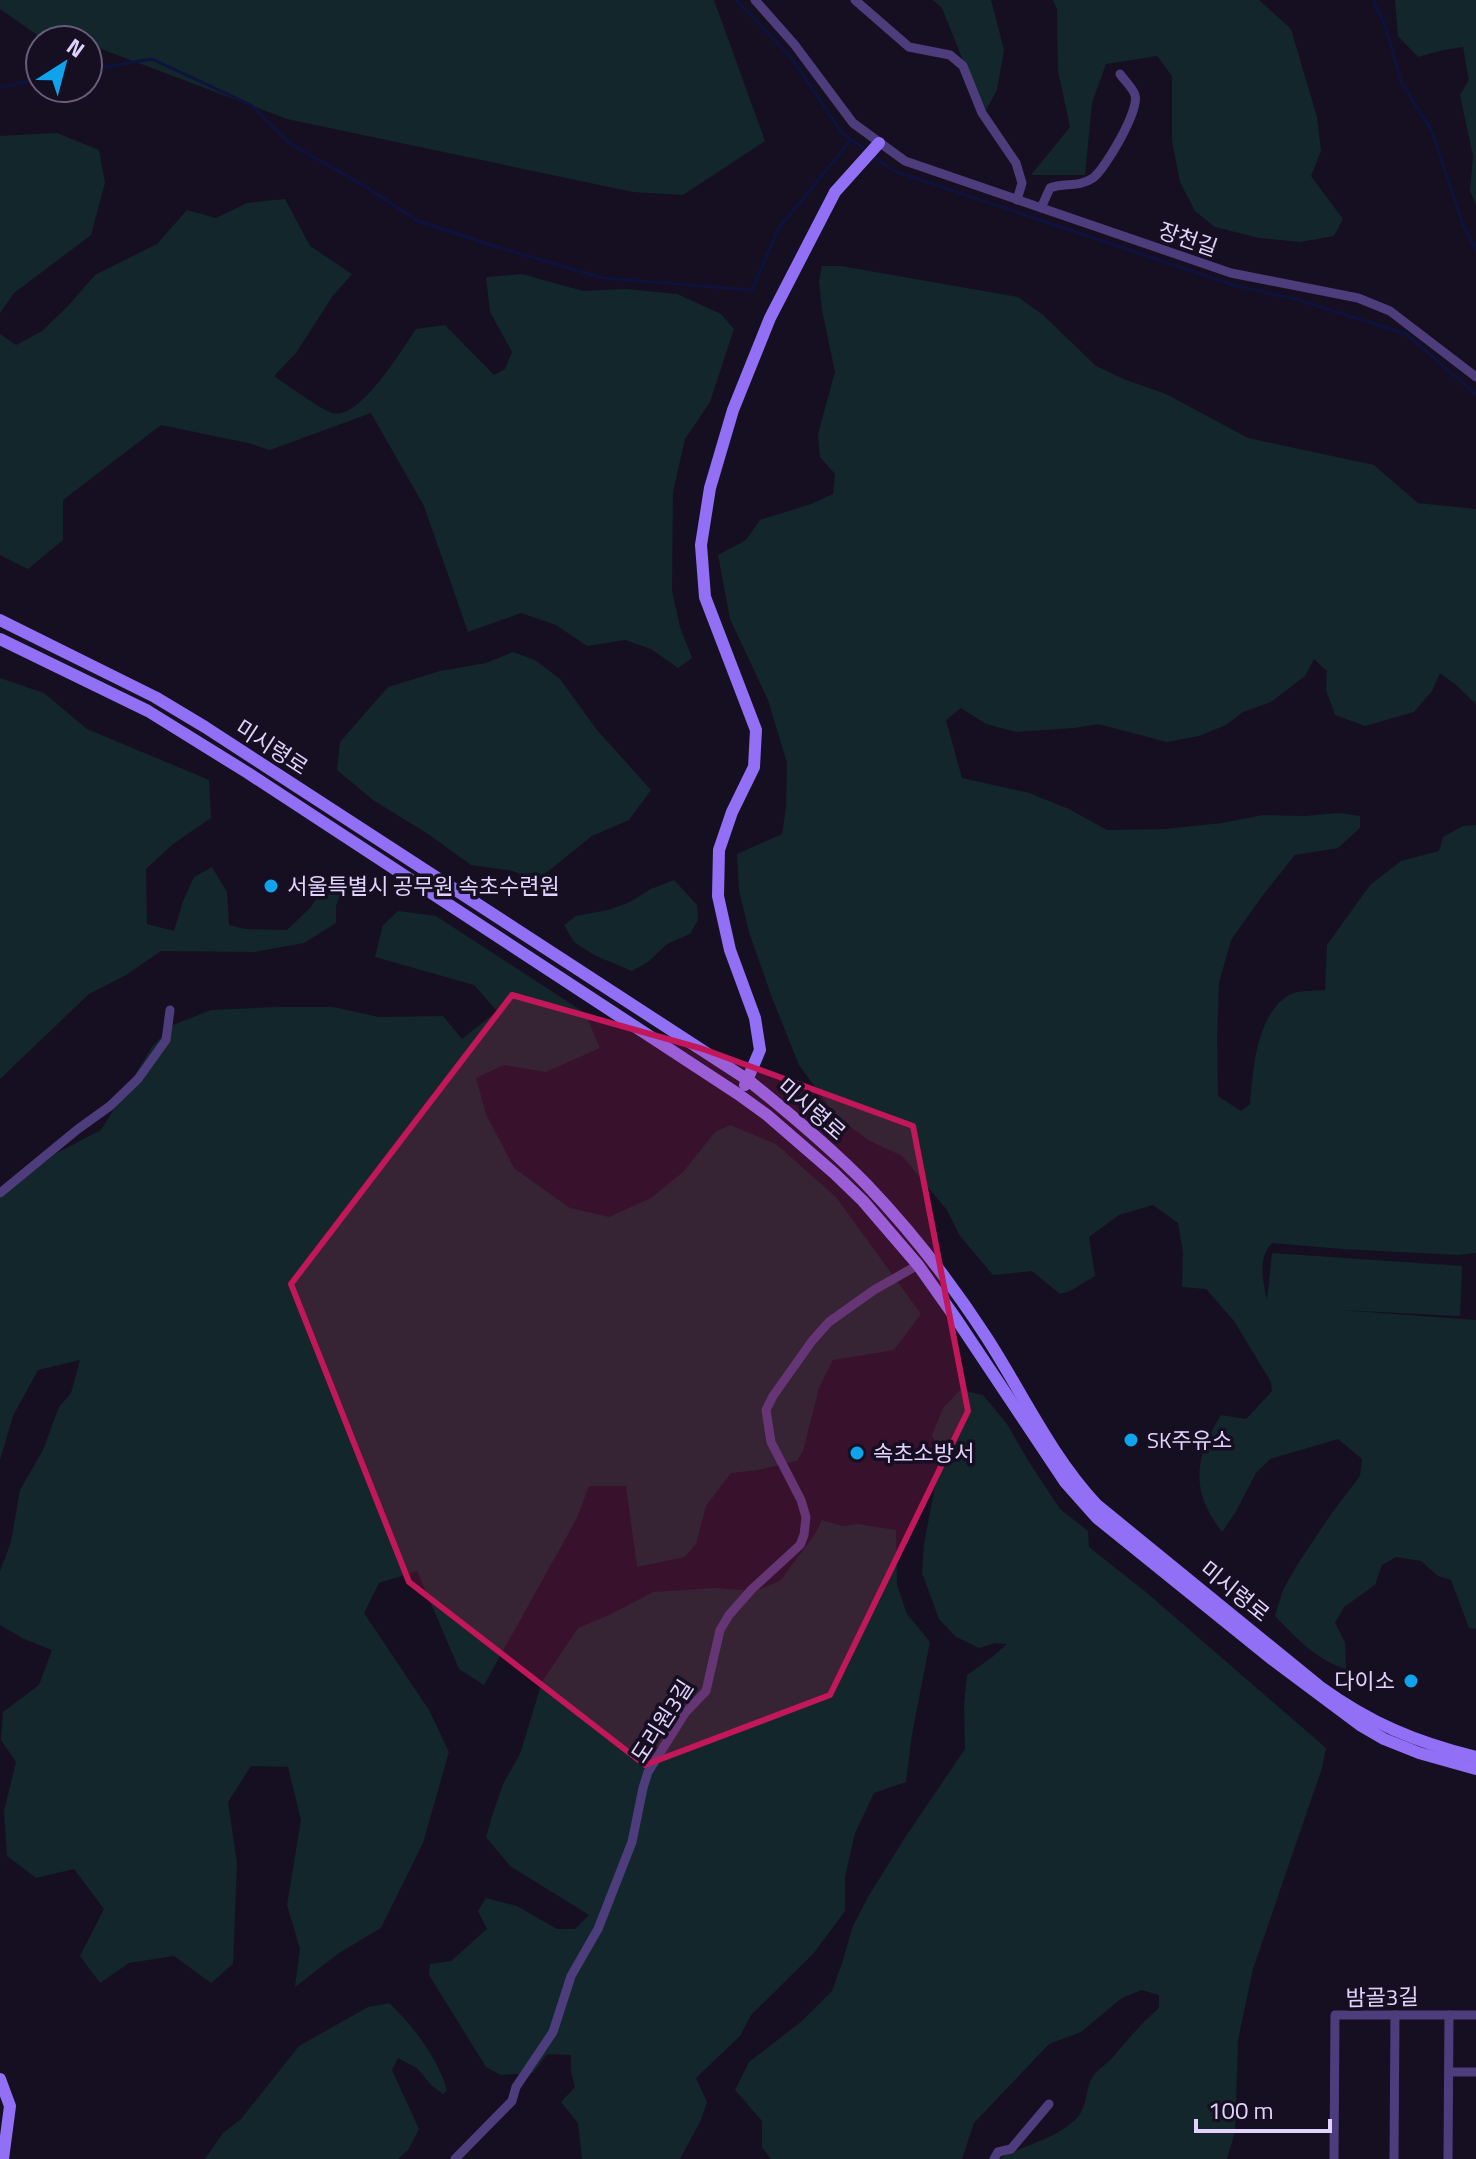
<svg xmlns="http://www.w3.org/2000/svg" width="1476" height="2159" viewBox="0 0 1476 2159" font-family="'Titillium Web','Noto Sans KR',sans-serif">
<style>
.green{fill:#13262b}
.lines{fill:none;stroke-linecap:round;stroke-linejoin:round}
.stream{stroke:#0d133d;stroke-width:3}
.street{stroke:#4e3d7d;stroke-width:9}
.secondary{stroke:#9270f6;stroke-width:12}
.marked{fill:#c2185b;fill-opacity:0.2;stroke:#c2185b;stroke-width:6;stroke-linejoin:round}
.poi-dot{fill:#0fa3eb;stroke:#160f22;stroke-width:3}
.labels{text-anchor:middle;stroke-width:7;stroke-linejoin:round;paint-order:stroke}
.street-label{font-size:22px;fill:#e1d3fc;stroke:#160f22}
.poi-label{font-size:22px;fill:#e1d3fc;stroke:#160f22;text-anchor:start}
</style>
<rect width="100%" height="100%" fill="#160f22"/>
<g class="green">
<path d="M0,0H714L765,141L683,195L633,192L287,119L88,44V40H78L67,36L40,37L0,9Z"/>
<path d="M933,0H991L1004,50L997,90L986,110L970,78L942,8Z"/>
<path d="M1053,0H1259L1291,29L1317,117L1321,151L1311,176L1343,219L1334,236L1300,242L1259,238L1215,227L1195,211L1180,182L1172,141V76L1157,56L1106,64L1092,103L1085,175H1031L1070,127L1058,71L1057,9Z"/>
<path d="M1395,0H1476V205L1470,191L1473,156L1460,95L1469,80L1463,47L1443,50L1418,57L1398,36Z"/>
<path d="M57,133L99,150L105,183L91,235L14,293L0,313V136Z"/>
<path d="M285,199L310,246L352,274L332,297L296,353L274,376C284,383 322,410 332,413C360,421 402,349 416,329L445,325L494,375L505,369L512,352L490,312L486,277L522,274L583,291L626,289L677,294L721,314L734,329L710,402L685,439L673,492L672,591L680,627L692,658L678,668L651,649L625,640L587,646L556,625L521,613L468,632L424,506L371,413L270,450L248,443L161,425L63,500V540L28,569L0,555V334L16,345L42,331L67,307L95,275L157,244L187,210L216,218L247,203Z"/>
<path d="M822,266H841L1018,297L1043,315L1096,366L1126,380L1166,394L1248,438L1374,465L1418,503L1476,509V704L1456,685L1440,673L1432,691L1414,712L1365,726L1335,715L1326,690L1327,671L1314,659L1305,676L1271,702L1243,712L1226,725L1199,736L1167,742L1098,724L1074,728L1016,732L986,724L961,708L946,720L962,778L1029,793L1069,809L1107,830L1165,829L1222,823L1263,815L1305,816L1339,813L1360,816V828L1338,848L1295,855L1263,895L1231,940L1219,983L1217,1038L1218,1096L1241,1111L1250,1104C1253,1070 1256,1015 1289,995C1298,990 1315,991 1325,990L1327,945L1370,885L1401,861L1439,851L1443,837L1463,826L1476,825V1253L1458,1255L1342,1249L1272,1243C1257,1259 1263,1281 1267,1300L1272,1253L1462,1266L1460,1316L1340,1310L1476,1320V1629L1469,1628L1451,1580L1438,1576L1421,1561L1396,1557L1382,1565L1375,1585L1344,1607L1335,1623L1345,1642L1346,1669C1318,1661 1295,1637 1275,1616L1283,1590L1297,1565L1331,1514L1360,1476L1362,1459L1338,1439L1270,1459L1256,1473L1235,1513L1222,1532C1190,1490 1194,1459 1221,1415L1246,1419L1272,1391L1271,1382L1234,1321L1206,1289L1182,1287L1183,1252L1178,1223L1153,1205L1119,1215L1089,1237L1095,1276L1070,1291L1060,1294L1032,1271L993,1275L960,1236L947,1210L902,1156L868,1140L836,1116L799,1065L771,995L749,932L739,890L737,854L782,834L786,808L787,763L768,700L730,619L718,555L746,540L760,520L811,504L833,494L835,474L820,457L818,434L835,372L822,310L819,281Z"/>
<path d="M513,652L535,660L560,679L597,730L651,790L629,820L592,836L536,881L513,871L471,865L428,834L373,800L337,770L340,742L388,687L440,671L486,663Z"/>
<path d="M0,678L44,693L87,729L209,780L211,818L173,844L146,869L147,924L174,931L183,901L194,877L212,867L227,892L229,925L245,929L287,930L311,907L325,884L342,888L336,906V923L304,943L254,952L161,951L126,975L89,994L0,1079Z"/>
<path d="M674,880L697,905L698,920L690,934L667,944L648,962L632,971L594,955L574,942L564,925L576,916L608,910L630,902L651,889Z"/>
<path d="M398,911L436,916L585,1013L600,1048L546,1072L504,1065L476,1078L486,1114L514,1168L570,1208L609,1217L651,1198L683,1172L715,1132L730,1125L776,1144L836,1197L921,1314L894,1350L833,1360L819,1388L803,1451L797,1461L758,1470L731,1473L706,1506L696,1544L685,1557L637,1567L626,1486H589L577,1518L484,1685L459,1669L417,1571L379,1583L364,1613L429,1710L449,1752L423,1843L381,1928L339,1953L295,1987L300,1949L287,1905L301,1820L288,1767L251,1766L228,1802L237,1863L233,1964L211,1983L174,1956L129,1963L100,1983L80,1956L104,1909L74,1869L36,1878L7,1856L4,1811L16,1762L1,1740L3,1712L39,1685L52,1650L24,1639L0,1625V1571L11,1542L20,1490L43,1450L59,1407L71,1393L80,1360L38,1370L13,1416L0,1460V1198L55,1154L101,1130L152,1047L173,1025L211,1010L279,1007H333L379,1017L443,1016L462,1039L497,1011L474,985L375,957L383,925Z"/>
<path d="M960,1390L983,1395L1007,1424L1029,1462L1060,1509L1088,1531L1089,1547L1147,1593L1326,1748L1322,1768L1253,1969L1238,2040L1235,2132L1227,2159H999C1024,2145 1053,2140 1075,2120C1089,2107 1085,2085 1094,2075C1099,2068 1107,2064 1112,2058C1127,2041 1141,2023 1159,2008V1995L1142,1990L1122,1998L1081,2032L1049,2044L974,2123L962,2159H771L762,2147V2121L735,2090L749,2062L802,2021L832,1991L842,1963L853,1926L868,1897L906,1836L965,1749L964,1705L967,1675L991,1658L1007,1644L995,1643L979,1648L956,1637L939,1619L922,1573L924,1544L941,1455L932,1435L943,1408Z"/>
<path d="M822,1520L842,1526L858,1524L896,1530L897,1585L907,1614L930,1642L912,1734L906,1782L874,1793L855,1833L845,1877V1911L813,1954L751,2015L740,2036L696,2078L707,2102L701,2120L680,2159H582L578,2123L561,2102L575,2087L571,2071V2055L547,2054L533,2073L501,2075L486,2067L429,1975L430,1964L451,1961L487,1929L478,1911L486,1898L517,1906L557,1929H575L589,1915L510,1866L486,1837L492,1816L503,1784L520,1754L542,1682L578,1628L609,1615L653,1592L715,1588L755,1591L780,1581L815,1534Z"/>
<path d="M389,2003C412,2024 440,2061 447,2091L443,2094L431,2085L417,2068L398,2058L392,2070L419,2129L408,2150L398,2159H205L223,2133L241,2119L299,2046L368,2007Z"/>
</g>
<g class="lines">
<g class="stream">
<path d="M736,0L791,57L842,133L866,150"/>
<path d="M1373,0L1385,25L1402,84L1432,131L1463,225L1476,250"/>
<path d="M88,70L152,59L251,105L289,143L366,187L418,221L497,247L603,278L752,290L778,229L851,140"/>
<path d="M0,87L40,79"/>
<path d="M872,155L892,170L1233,285L1299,300L1406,334L1476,394"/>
</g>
<g class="street">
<path d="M755,0L794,44L853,123L905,161L1231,273L1358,298L1390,311L1476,377"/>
<path d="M855,0L909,47L950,55L963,66L982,113L1016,163L1022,183L1017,200"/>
<path d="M1041,208L1050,188C1064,182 1078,188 1093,178C1105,169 1140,110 1135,95C1133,88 1124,80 1120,74"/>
<path d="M0,1193L78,1129L110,1106L138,1079L166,1040L170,1010"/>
<path d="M1449,2072H1476"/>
<path d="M455,2159L512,2101L516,2087L553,2032L571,1976L598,1929L632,1842L643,1788L648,1772L685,1713L706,1691L720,1630L729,1615L752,1589L800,1545L804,1535L806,1517L801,1500L771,1442L766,1410L773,1396L812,1341L829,1322L874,1290L918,1265"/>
<path d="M994,2159L998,2152L1011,2149L1049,2104"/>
<path d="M1334,2159L1335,2015H1476"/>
<path d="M1394,2159L1395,2015"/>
<path d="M1448,2159L1449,2015"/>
</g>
<g class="secondary">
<path d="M0,620L155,697L205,727L748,1080C789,1113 830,1147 867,1185C911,1231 952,1284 987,1338C1023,1394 1051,1456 1097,1505L1319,1686C1370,1723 1415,1742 1476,1757"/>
<path d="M0,639L148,711L248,773L738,1094L767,1115L834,1173L863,1201L918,1265L957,1320L1065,1482L1097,1518L1273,1660L1360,1725L1384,1739L1419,1753L1476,1769"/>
<path d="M745,1085L760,1050L755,1018L730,950L718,896L719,850L732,812L754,767L756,730L705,597L701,545L710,488L733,410L770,318L835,192L879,143"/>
<path d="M0,2079L10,2106L3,2159"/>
</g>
</g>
<path class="marked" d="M512,995L703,1049L913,1126L968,1411L830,1695L645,1765L409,1582L291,1284Z"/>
<g class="poi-dot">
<circle cx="271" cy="886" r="8"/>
<circle cx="1131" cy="1440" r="8"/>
<circle cx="857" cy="1453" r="8"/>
<circle cx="1411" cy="1681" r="8"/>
</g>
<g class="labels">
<g class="street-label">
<text transform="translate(1188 239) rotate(19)" y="8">장천길</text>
<text transform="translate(272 747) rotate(33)" y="8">미시령로</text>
<text transform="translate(812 1109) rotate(41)" y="8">미시령로</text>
<text transform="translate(1235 1591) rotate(39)" y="8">미시령로</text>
<text transform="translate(662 1721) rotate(-57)" y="8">도리원3길</text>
<text transform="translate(1382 1997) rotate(-1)" y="8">밤골3길</text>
</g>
<g class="poi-label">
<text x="287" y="894">서울특별시 공무원 속초수련원</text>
<text x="1147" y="1448">SK주유소</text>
<text x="873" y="1461">속초소방서</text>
<text x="1395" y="1689" text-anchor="end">다이소</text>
</g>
</g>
<g transform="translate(64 64) rotate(36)"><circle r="38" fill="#160f22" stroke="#675d79" stroke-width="2"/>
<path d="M0-6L14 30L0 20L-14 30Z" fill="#0fa3eb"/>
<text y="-12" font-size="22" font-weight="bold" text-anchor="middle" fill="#e1d3fc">N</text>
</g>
<path d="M1196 2119v12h134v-12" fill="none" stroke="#e1d3fc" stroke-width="4"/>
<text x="1208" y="2119" font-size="24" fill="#e1d3fc" stroke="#160f22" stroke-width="6" paint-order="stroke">100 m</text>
</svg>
